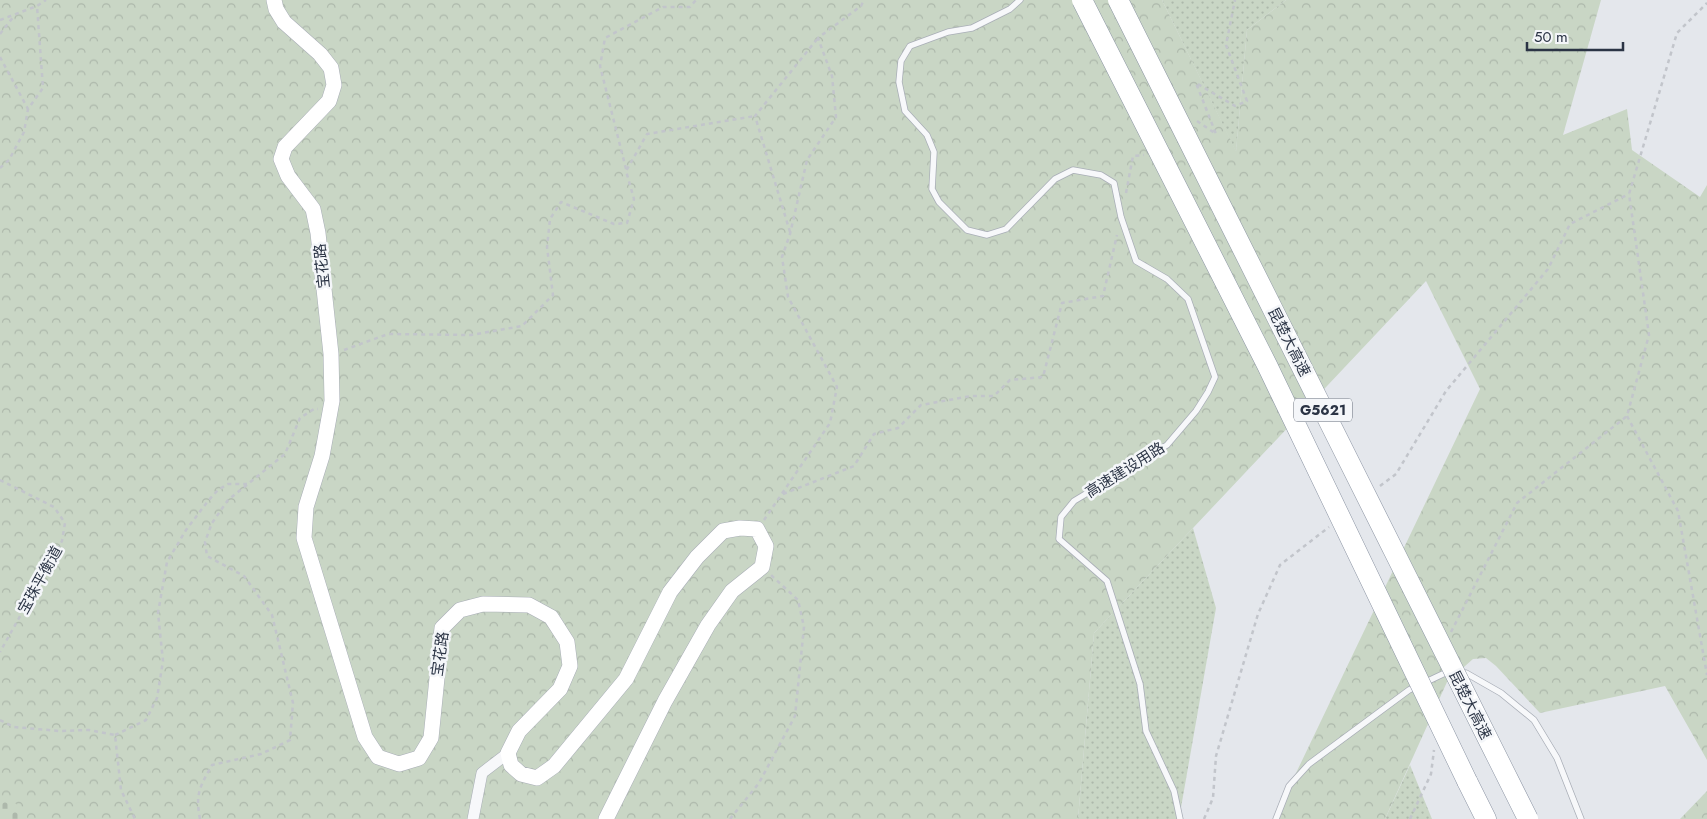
<svg xmlns="http://www.w3.org/2000/svg" width="1707" height="819" viewBox="0 0 1707 819" font-family="Jost,'Noto Sans SC',sans-serif">
<style>
.grass{fill:url(#grass-dots)}
.forest{fill:url(#forest-crowns)}
.cemetery{fill:url(#cemetery-stones)}
.lines{fill:none;stroke-linecap:round;stroke-linejoin:round}
.service-casing{stroke:#a9aeb7;stroke-width:7}
.minor-casing{stroke:#a9aeb7;stroke-width:12}
.secondary-casing{stroke:#a9aeb7;stroke-width:16}
.motorway-casing{stroke:#8b94a3;stroke-width:21}
.path{stroke:#c2c5cb;stroke-width:2.5;stroke-dasharray:4 4;stroke-linecap:butt}
.service{stroke:#f7f8fa;stroke-width:5.5}
.minor{stroke:#f7f8fa;stroke-width:11}
.secondary{stroke:#fff;stroke-width:15}
.motorway{stroke:#fff;stroke-width:20}
.motorway-bridge-casing{stroke:#8b94a3;stroke-width:21;stroke-linecap:butt}
.motorway-bridge{stroke:#fff;stroke-width:20}
.labels{text-anchor:middle;stroke-width:5;stroke-linejoin:round;paint-order:stroke}
.shield{fill:#f4f6f9;stroke:#676e7b;stroke-width:1}
.shield-label{font-size:14px;font-weight:bold;fill:#2b3445}
.street-label{font-size:15px;fill:#2b3445;stroke:#f4f6f9}
</style>
<defs>
<pattern id="grass-dots" width="8" height="8" patternUnits="userSpaceOnUse" patternTransform="scale(1.25)"><rect width="8" height="8" fill="#c9d6c5"/><path d="M2 2h.1M6 6h.1" fill="none" stroke="#adb8ab" stroke-width="1.8" stroke-linecap="round"/></pattern>
<pattern id="forest-crowns" width="20" height="18" patternUnits="userSpaceOnUse" patternTransform="scale(1.25)"><rect width="20" height="18" fill="#c9d6c5"/><path d="M2 6a3 3 0 1 1 6 0M12 15a3 3 0 1 1 6 0" fill="none" stroke="#adb8ab"/></pattern>
<pattern id="cemetery-stones" width="16" height="16" patternUnits="userSpaceOnUse" patternTransform="scale(1.25)"><rect width="16" height="16" fill="#c9d6c5"/><path d="M2 7V4a2 2 0 0 1 4 0v3zM10 15v-3a2 2 0 0 1 4 0v3z" fill="#adb8ab"/></pattern>
</defs>
<rect width="100%" height="100%" fill="#e4e7ec"/>
<g class="grass">
<path d="M1162,0H1286L1247,30L1236,152Z"/>
<path d="M1193,528L1216,608L1179,819H1078L1094,633Z"/>
<path d="M1410,765L1432,819H1385Z"/>
</g>
<g class="forest">
<path d="M0,0H1162L1236,151L1247,30L1286,0H1601L1563,135L1627,109L1632,150L1700,197L1707,185V760L1665,686L1540,713L1496,666L1486,658L1473,659L1447,682L1385,819H1274L1480,389L1426,281L1094,633L1078,819H0Z"/>
<path d="M1707,791V819H1680Z"/>
</g>
<path class="cemetery" d="M0,798H11L28,819H0Z"/>
<g class="lines">
<g class="service-casing">
<g id="service">
<path d="M1020,0L1010,9L972,28L948,32L910,46L901,61L899,82L905,111L927,135L934,152L932,189L939,202L967,230L987,235L1006,229L1055,179L1073,170L1101,175L1114,183L1121,217L1136,261L1167,279L1188,299L1215,377L1208,392L1196,411L1167,445L1074,501L1061,517L1059,539L1107,581L1140,684L1146,731L1174,791L1180,819"/>
<path d="M1460,673H1466L1501,693L1534,720L1557,758L1581,819"/>
<path d="M1276,819L1289,786L1309,764L1409,690L1445,673H1451"/>
</g>
</g>
<g class="minor-casing">
<path id="minor" d="M473,819L482,773L508,753"/>
</g>
<g class="secondary-casing">
<path id="secondary" d="M274,0L276,9L284,22L320,54L331,68L334,85L329,101L285,147L281,159L288,176L313,209L318,233L331,354L332,401L322,456L306,507L304,538L365,737L378,757L399,764L419,758L431,738L442,628L460,610L483,604L529,605L551,617L567,642L570,666L560,689L519,731L508,753L511,765L521,774L537,778L554,766L626,679L670,592L697,557L723,531L740,528L757,529L766,546L762,567L732,591L708,625L665,701L606,819"/>
</g>
<g class="motorway-casing">
<path id="motorway" d="M1467,781L1486,819"/>
</g>
<g class="path">
<path d="M0,20L37,6L46,0"/>
<path d="M0,34L14,16"/>
<path d="M0,57L28,109"/>
<path d="M1197,121L1216,134L1196,83L1235,106L1247,101L1226,45L1235,0"/>
<path d="M0,168L9,160L24,132L28,109L43,88L37,6"/>
<path d="M626,169L600,66L605,38L663,7H690L696,0"/>
<path d="M1126,193L1133,156L1144,155"/>
<path d="M790,232L755,116L818,38"/>
<path d="M344,350L388,334L471,335L522,326L553,295L547,247L550,219L561,202L614,224L627,223L634,199L626,171L647,134L755,116"/>
<path d="M1627,416L1678,511L1707,675"/>
<path d="M0,480L54,507L65,523L62,541L0,652"/>
<path d="M1380,486L1396,474L1446,391L1548,269L1570,224L1629,194"/>
<path d="M783,494L854,466L874,434L898,428L921,405L971,396H994L1010,380L1043,377L1062,303L1103,296L1117,235"/>
<path d="M764,520L830,423L837,387L788,297L782,257L790,234L807,160L836,117L832,76L818,38L861,6L864,0"/>
<path d="M1451,632L1517,503L1627,416L1649,335L1629,194L1677,33L1707,3"/>
<path d="M0,720L14,727L59,731L89,730L115,735L121,790L135,819"/>
<path d="M115,735L146,720L157,698L163,661L158,613L167,562L186,530L208,501L218,490L228,484H247"/>
<path d="M200,819C195,793 200,787 212,765L261,754L290,740L293,703L272,615L244,576L207,556L205,542L212,523L228,500L285,454L300,418L314,409H318"/>
<path d="M730,819L759,783L795,716L804,627L798,600L771,575"/>
<path d="M1204,819L1213,798L1216,756L1258,614L1280,565L1329,527"/>
<path d="M1410,819L1431,774L1434,750"/>
</g>
<use href="#service" class="service"/>
<use href="#minor" class="minor"/>
<use href="#secondary" class="secondary"/>
<use href="#motorway" class="motorway"/>
<g class="motorway-bridge-casing">
<g id="motorway-bridge">
<path d="M1082,0L1267,365L1467,781"/>
<path d="M1118,0L1528,819"/>
</g>
</g>
<use href="#motorway-bridge" class="motorway-bridge"/>
</g>
<g class="labels">
<rect class="shield" x="1294" y="398.5" width="58" height="23" rx="4"/>
<g class="shield-label">
<text x="1323" y="415">G5621</text>
</g>
<g class="street-label">
<text transform="translate(322 266) rotate(-96)" y="5">宝花路</text>
<text transform="translate(1289 342) rotate(63)" y="5">昆楚大高速</text>
<text transform="translate(1125 470) rotate(-32)" y="5">高速建设用路</text>
<text transform="translate(40 580) rotate(-61)" y="5">宝珠平衡道</text>
<text transform="translate(440 654) rotate(-82)" y="5">宝花路</text>
<text transform="translate(1470 705) rotate(63)" y="5">昆楚大高速</text>
</g>
</g>
<path d="M1527 42v8h96v-8" fill="none" stroke="#2b3445" stroke-width="2.5"/>
<text x="1534" y="42" font-size="15" fill="#2b3445" stroke="#f4f6f9" stroke-width="4" paint-order="stroke">50 m</text>
</svg>
